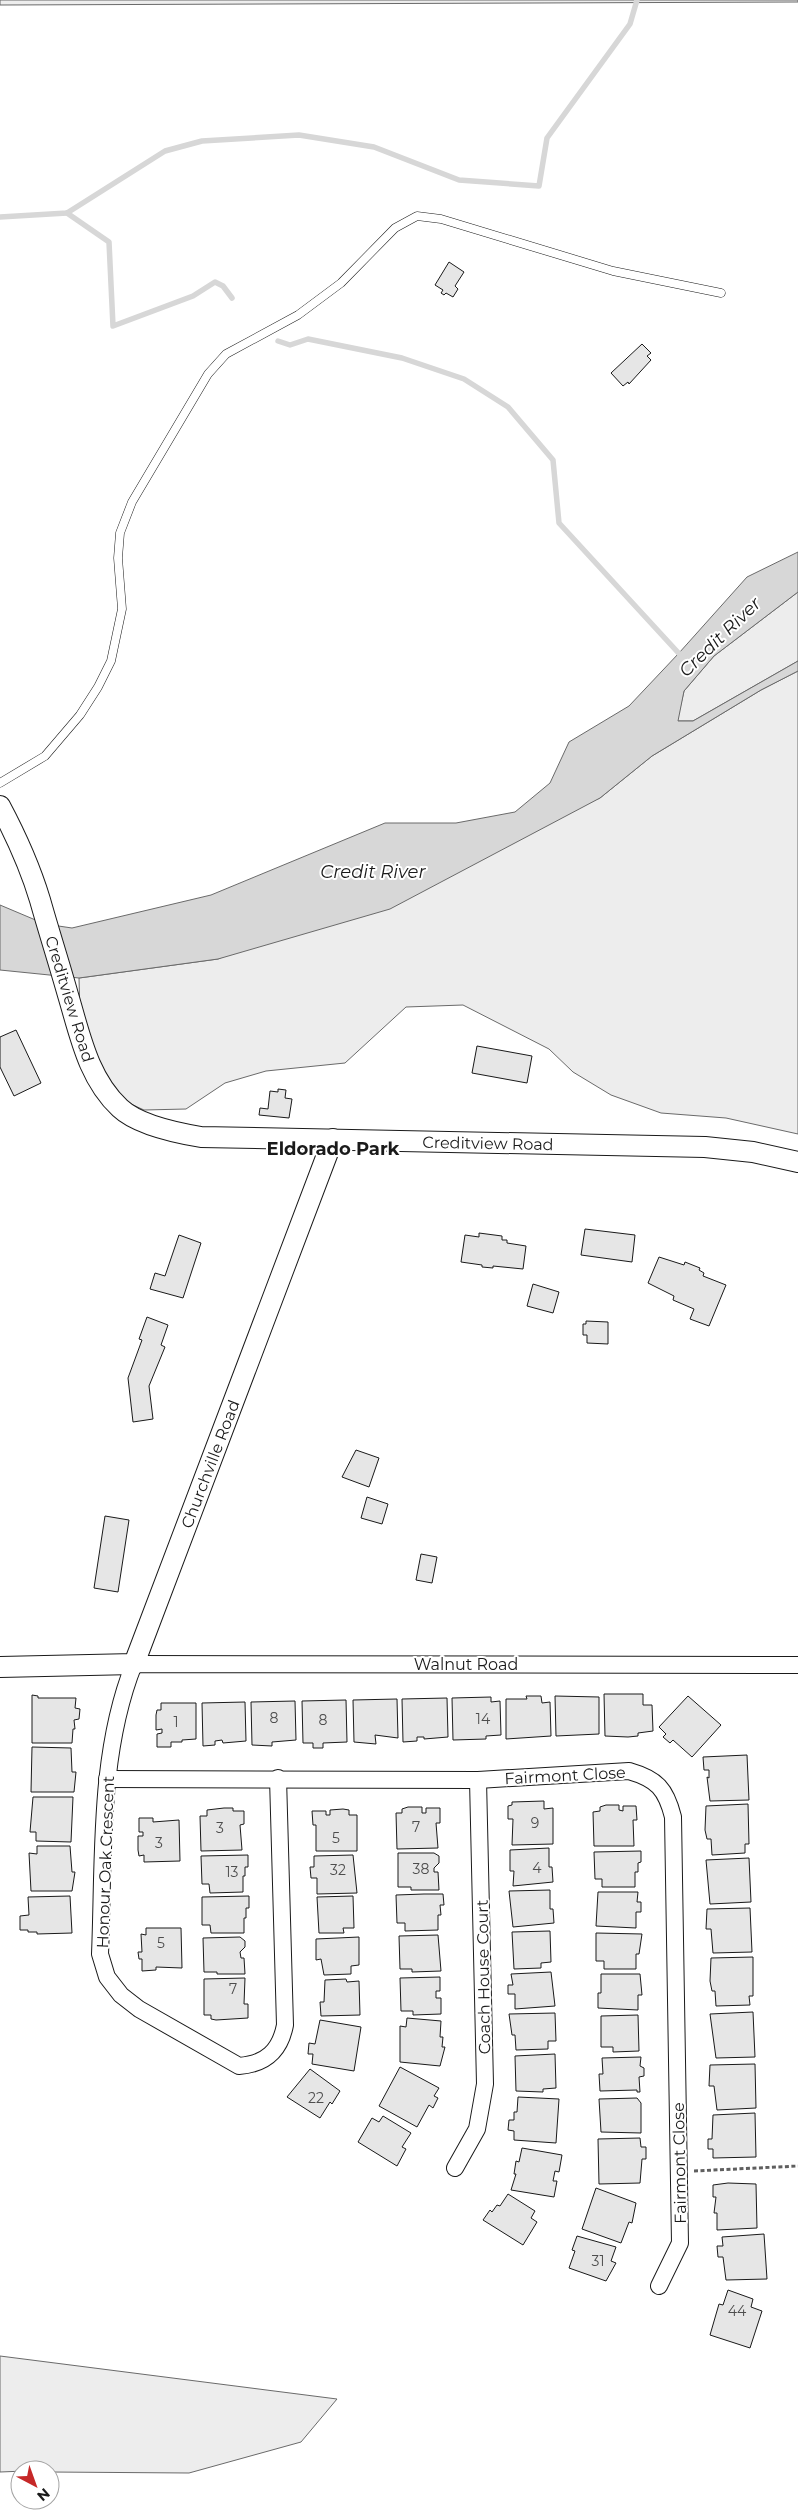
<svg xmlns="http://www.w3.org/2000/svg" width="798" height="2520" viewBox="0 0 798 2520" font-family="Montserrat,sans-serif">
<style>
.built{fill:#ededed;stroke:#6a6a6a}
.water{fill:#d7d7d7;stroke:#6a6a6a}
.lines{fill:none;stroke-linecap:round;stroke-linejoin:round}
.stream{stroke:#d7d7d7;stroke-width:5.5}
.building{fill:#e6e6e6;stroke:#1a1a1a}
.service-casing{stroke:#1a1a1a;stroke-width:9}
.minor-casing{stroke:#1a1a1a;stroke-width:18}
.tertiary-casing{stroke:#1a1a1a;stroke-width:22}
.path{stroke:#5f5f5f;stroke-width:3;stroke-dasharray:4 2.5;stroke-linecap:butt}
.service{stroke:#fff;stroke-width:8}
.minor{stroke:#fff;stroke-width:16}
.tertiary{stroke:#fff;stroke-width:20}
.labels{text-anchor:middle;stroke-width:4;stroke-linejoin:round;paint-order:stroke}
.number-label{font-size:14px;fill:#4d4d4d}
.street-label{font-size:16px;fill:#1a1a1a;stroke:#fff}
.water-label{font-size:18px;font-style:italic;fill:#1a1a1a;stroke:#fff}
.neighbourhood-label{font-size:18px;font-weight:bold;fill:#1a1a1a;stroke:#fff}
</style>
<rect width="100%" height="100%" fill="#fff"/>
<g class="built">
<path d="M0,0H798V2L0,5Z"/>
<path d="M798,592V661L693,721H677L684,691L714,656Z"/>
<path d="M798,671V1134L726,1118L661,1113L611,1095L573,1072L549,1049L463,1005L406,1007L345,1063L266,1071L225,1083L186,1109L144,1110L98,1089L81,1056L79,978L218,959L600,798L652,756L761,690Z"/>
<path d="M0,2356L337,2399L301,2442L189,2473L50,2472V2470L0,2472Z"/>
</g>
<path class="water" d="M798,552V592L714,656L684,691L678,721H693L798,661V671L761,690L652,756L600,798L390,909L218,959L79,978L0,970V905L45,924L72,928L211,895L385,823H456L515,812L550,783L569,742L629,706L679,653L747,577Z"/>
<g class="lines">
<g class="stream">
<path d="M67,213L109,242L113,326L193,296L215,282L223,286L232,298"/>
<path d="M0,217L67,213L165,151L202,141L299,135L374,147L459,180L539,186L547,138L630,24L637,0"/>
<path d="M278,341L290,345L308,339L402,358L464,379L508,407L553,460L559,523L684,659"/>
</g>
</g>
<g class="building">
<path d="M449,262L464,272L455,286L458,289L453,297L446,293L444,295L441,293L443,290L435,285Z"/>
<path d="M642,344L651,353L647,356L651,360L629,384L628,382L623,386L611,373Z"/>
<path d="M16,1030L41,1083L14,1096L0,1067V1037Z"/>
<path d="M477,1046L532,1056L527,1083L472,1073Z"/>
<path d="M278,1089L286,1090L285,1098L292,1099L289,1118L259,1115L260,1108L268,1109L270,1091L278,1092Z"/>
<path d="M585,1229L635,1235L632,1262L581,1255Z"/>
<path d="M479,1233L502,1236V1240H507V1243L526,1246L523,1269L493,1266V1268L482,1267V1265L461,1262L465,1235L479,1237Z"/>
<path d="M179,1235L201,1243L183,1298L150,1289L155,1273L165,1276Z"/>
<path d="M659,1257L684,1265L685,1262L700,1268L699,1270L704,1273L703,1276L726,1285L709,1326L690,1319L694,1309L673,1300L674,1296L648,1283Z"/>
<path d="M533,1284L559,1292L553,1313L527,1306Z"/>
<path d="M147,1317L168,1325L161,1345L165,1347L149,1386L153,1419L133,1422L128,1378L142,1340L139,1339Z"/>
<path d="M586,1321L608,1322V1344L587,1343V1335H583V1324H586Z"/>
<path d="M356,1450L379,1458L369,1487L342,1477Z"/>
<path d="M367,1497L388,1504L382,1524L361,1518Z"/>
<path d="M105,1516L129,1520L118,1592L94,1588Z"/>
<path d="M421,1554L437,1557L432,1583L416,1580Z"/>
<path d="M604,1694H643V1705H652L653,1731L638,1733V1736L628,1737L605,1736Z"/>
<path d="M32,1695L38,1696V1698H76L75,1708L80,1709L79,1719L74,1720L75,1729H73L72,1743H32Z"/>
<path d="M526,1696H541L542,1703L550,1702L551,1736L506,1739V1699H527Z"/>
<path d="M555,1696L599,1697V1734L556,1736Z"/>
<path d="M688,1696L721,1725L692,1757L673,1740L670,1743L663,1737L666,1734L659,1727Z"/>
<path d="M491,1697V1702L500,1701L501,1735L486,1736V1739L453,1740L452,1698Z"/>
<path d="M447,1698L448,1737L424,1739V1737H417V1741L403,1742L402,1699Z"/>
<path d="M397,1699L398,1738L375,1735L376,1744L354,1742L353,1700Z"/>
<path d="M346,1700L347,1742L323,1743V1748H313V1743H303L302,1701Z"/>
<path d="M295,1701L296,1740L272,1742V1746L252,1745L251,1702Z"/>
<path d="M245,1702L246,1741L223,1743L222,1740L215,1741V1745L203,1746L202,1703Z"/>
<path d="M161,1703H196V1739L182,1740V1742H171V1747H157V1734L162,1733V1729L156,1730V1715L157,1710H161Z"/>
<path d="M32,1747L71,1748L72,1772H76L74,1792H31Z"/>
<path d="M747,1755L749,1800L710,1801L707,1777L709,1778V1770H704L703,1757Z"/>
<path d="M33,1797H73L71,1842L36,1841V1832H30Z"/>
<path d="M544,1801V1809L553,1808V1844L512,1845L513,1819H508V1806L512,1805V1802Z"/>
<path d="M748,1804L749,1844H745V1853L712,1855L711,1839H707L705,1830L706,1806Z"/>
<path d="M606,1805H619V1810L623,1811V1806H636L637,1820H633L634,1846H594L593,1812L600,1811V1807Z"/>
<path d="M408,1807H422V1813H426V1808H440V1823H436L438,1848L397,1849L396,1813H402V1809Z"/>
<path d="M224,1808H233V1811H244V1824L240,1825L242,1850L201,1851L200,1816H207V1810Z"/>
<path d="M343,1809L349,1810V1815H357V1851H316V1825H313L312,1811H326V1815H330V1810Z"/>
<path d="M139,1818H153V1822L179,1820L180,1861L144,1862V1855L139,1856L138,1850V1836H143V1832H139Z"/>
<path d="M37,1846H70L72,1872H75L72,1891H31L29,1853L37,1854Z"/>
<path d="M549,1848V1867H552L553,1882L513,1886L514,1871H510V1850Z"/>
<path d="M641,1851V1862L638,1863V1872H635V1887H602V1879H595L594,1852Z"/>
<path d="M398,1853H434L439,1856V1863L434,1868V1872H438L439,1890H411V1887H398Z"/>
<path d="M248,1855V1867H245V1876H243V1892L210,1893L209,1884H202L201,1856Z"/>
<path d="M353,1855L357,1893L317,1894V1878H311L310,1867H314V1856Z"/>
<path d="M749,1858L751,1902L710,1904L706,1860Z"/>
<path d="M550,1890V1909H553L554,1923L513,1927L509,1891Z"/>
<path d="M598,1892H638L637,1902H641V1912H636V1928L596,1926Z"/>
<path d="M424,1894H443L444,1905H440L441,1915H438V1930L405,1931V1923H397L396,1895Z"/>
<path d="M70,1896L72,1933L37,1934V1932H28V1930H20V1916L29,1915L28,1897Z"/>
<path d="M249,1896V1908H246V1918H244V1933H211L210,1925H202V1897Z"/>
<path d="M353,1896L354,1928H343L344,1933H319L317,1897Z"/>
<path d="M750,1908L752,1952L713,1953L711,1929H706L707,1909Z"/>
<path d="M146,1928H181L182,1968L156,1967V1970L142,1971V1959H139L138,1952H142L141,1934L146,1935Z"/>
<path d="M550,1931L551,1962L541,1963V1968L514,1969L512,1932Z"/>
<path d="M596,1933L642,1934L639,1954H636V1969H604V1961H596Z"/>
<path d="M438,1935L441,1971L412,1972V1969H400L399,1936Z"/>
<path d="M240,1937L245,1941V1947L240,1952L241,1958H244L245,1974H217V1972H204L203,1938Z"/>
<path d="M359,1937V1965L351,1966V1974L324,1975L321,1959L316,1960V1939Z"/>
<path d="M753,1957V1996H749L750,2005L716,2006L715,1991H712L710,1981L711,1958Z"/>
<path d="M551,1972L555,2006L515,2009V1994H508V1985H513L511,1974Z"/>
<path d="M601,1974H640L642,1995H638V2010L598,2008V1993H601Z"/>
<path d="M440,1977V1991H436V1998H441V2014L413,2015V2011H401L400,1978Z"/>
<path d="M245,1978L244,2004H248V2018L216,2020L211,2019V2015H204V1979Z"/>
<path d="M346,1979L347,1982L359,1981L360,2015L321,2016L320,2002H324L325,1980Z"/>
<path d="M753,2012L755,2057L716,2058L710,2014Z"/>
<path d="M555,2013L556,2041H548V2049L516,2050L515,2035H512L509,2014Z"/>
<path d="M638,2015L639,2051L613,2052V2047H601V2016Z"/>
<path d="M407,2018L441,2021L440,2037H443L442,2047H445L440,2066L400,2062V2026L406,2027Z"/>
<path d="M320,2020L361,2027L354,2071L312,2064L313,2054H308L309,2043L315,2044Z"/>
<path d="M555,2054L556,2088L543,2089V2092L516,2091L515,2056Z"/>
<path d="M641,2057L640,2066L644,2068V2076L639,2077L640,2092H637V2090L600,2091L599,2074H603L602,2058Z"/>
<path d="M755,2064L756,2108L717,2110L714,2086H709L710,2065Z"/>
<path d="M400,2067L439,2088L434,2096L438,2098L433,2108L429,2105L417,2127L379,2106Z"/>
<path d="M310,2069L340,2091L332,2104L330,2102L320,2118L287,2097Z"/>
<path d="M518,2097L559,2099L556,2143L514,2140V2131L508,2130L509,2120H514V2112H517Z"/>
<path d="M637,2098L641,2103V2133L601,2132L599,2099Z"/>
<path d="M755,2113L756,2157L713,2158V2149H708V2139H712L713,2115Z"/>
<path d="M383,2116L411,2133L402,2147L406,2149L397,2166L358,2142L372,2118L379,2122Z"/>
<path d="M640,2138L641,2147H646V2159H642L640,2183L599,2184L598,2139Z"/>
<path d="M522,2148L562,2155L559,2172L555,2171L553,2181H557L554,2197L511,2190L516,2174H514L516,2161L519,2162Z"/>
<path d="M728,2183L756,2184L757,2228L717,2230V2213H714L716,2197H713V2185Z"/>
<path d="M596,2188L636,2203L632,2223L629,2222L621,2243L582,2229Z"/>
<path d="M508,2194L535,2211L531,2218L537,2222L523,2245L483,2220L490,2210L492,2212L497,2205L500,2206Z"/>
<path d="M764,2234L767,2279L726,2280L723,2257H718L717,2246H723L722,2237Z"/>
<path d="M577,2236L616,2247L611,2261L616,2263L606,2281L569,2268L575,2251L572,2250Z"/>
<path d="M728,2290L753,2299L751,2307L762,2311L750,2348L710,2335L719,2304L723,2305Z"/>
</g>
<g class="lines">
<g class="service-casing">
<path id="service" d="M0,783L45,756L80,715L98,687L111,661L122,609L118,558L120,533L132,502L208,374L226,354L298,315L341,283L395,228L417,216L441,219L613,271L721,293"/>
</g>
<g class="minor-casing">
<g id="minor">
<path d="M278,1778L285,2025C280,2051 266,2064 239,2066L139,2009L121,1995L107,1977L100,1954C104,1858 98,1754 134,1664L798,1665"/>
<path d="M107,1779L478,1780L629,1771C657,1779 666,1789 673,1817L680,2243L659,2286"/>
<path d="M455,2168L477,2129L485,2084L478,1780"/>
</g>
</g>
<g class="tertiary-casing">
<g id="tertiary">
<path d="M0,806C16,836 30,867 40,900C49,932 59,963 68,995C80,1035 88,1078 120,1108C138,1125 177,1133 201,1137L705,1147L753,1152L798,1162"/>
<path d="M0,1667L134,1664L333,1139"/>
</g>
</g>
<path class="path" d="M694,2171L798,2166"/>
<use href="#service" class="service"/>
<use href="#minor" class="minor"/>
<use href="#tertiary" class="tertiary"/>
</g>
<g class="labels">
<g class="number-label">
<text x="274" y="1723">8</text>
<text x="483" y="1724">14</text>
<text x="323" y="1725">8</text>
<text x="176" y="1727">1</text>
<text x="535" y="1828">9</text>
<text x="416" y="1832">7</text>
<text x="220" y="1833">3</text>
<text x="336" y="1843">5</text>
<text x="159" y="1848">3</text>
<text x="537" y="1873">4</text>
<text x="421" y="1874">38</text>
<text x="338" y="1875">32</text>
<text x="232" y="1877">13</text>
<text x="161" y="1948">5</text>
<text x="233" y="1994">7</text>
<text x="316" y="2103">22</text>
<text x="598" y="2266">31</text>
<text x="737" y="2316">44</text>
</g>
<g class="street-label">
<text transform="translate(70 999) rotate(73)" y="6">Creditview Road</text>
<text transform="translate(488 1143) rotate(1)" y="6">Creditview Road</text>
<text transform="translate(210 1464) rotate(-69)" y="6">Churchville Road</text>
<text x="466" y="1670">Walnut Road</text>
<text transform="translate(565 1775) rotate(-3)" y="6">Fairmont Close</text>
<text transform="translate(105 1862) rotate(-88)" y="6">Honour Oak Crescent</text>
<text transform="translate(483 1977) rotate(-91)" y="6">Coach House Court</text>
<text transform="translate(679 2163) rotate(-91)" y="6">Fairmont Close</text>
</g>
<g class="water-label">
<text transform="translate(720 637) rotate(-44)" y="6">Credit River</text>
<text x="373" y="878">Credit River</text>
</g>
<g class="neighbourhood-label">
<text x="333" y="1155">Eldorado Park</text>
</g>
</g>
<g transform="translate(35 2485) rotate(139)"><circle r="24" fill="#ffffff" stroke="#a3a3a3"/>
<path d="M0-4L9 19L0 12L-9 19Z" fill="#c62828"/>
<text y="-8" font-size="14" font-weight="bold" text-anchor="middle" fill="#1a1a1a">N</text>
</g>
</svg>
